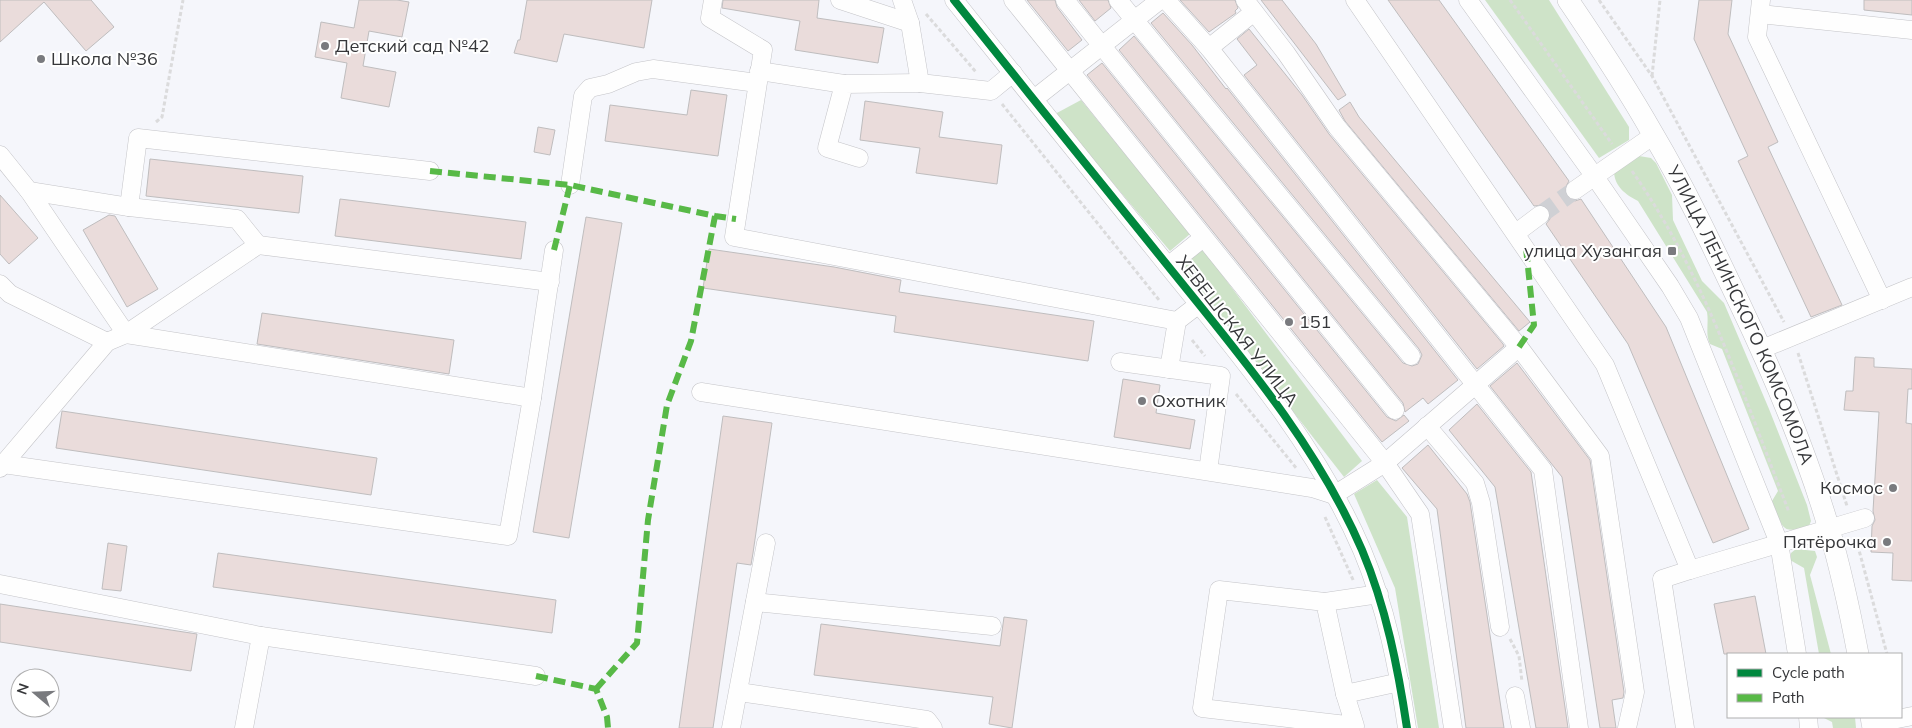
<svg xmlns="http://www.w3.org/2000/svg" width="1912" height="728" viewBox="0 0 1912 728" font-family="Mulish,sans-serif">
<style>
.green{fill:#cee3c8}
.building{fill:#eadcdb;stroke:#bfbdbe}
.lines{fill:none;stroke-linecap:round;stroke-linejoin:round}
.minor-tunnel{stroke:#cfd0d4;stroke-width:18;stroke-dasharray:18 9;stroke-linecap:butt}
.minor-casing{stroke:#c4c4c8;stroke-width:19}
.major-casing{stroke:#c4c4c8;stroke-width:22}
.path{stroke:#dbdbdc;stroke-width:3;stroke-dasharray:4 2.5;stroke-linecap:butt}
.minor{stroke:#fefefe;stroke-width:18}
.major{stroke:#fefefe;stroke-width:21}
.quiet{stroke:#58b947;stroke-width:6;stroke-dasharray:12 6;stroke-linecap:butt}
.cycleway-casing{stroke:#fff;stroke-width:11}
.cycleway{stroke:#00873e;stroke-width:8}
.poi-dot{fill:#797a7e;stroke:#fff;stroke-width:2}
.labels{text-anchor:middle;stroke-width:4;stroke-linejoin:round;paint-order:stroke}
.poi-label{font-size:18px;fill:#36373a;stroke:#fff;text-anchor:start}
.street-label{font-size:18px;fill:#36373a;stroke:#fff}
</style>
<rect width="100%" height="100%" fill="#f5f6fb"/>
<g class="green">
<path d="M1485,0H1549L1629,127V140L1599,158Z"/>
<path d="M1081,100L1190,234L1170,251L1055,114Z"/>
<path d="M1639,156L1651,158L1656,163L1672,195L1673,220L1702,281L1724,303L1769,409L1807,505L1811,521L1809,526C1779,536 1783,526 1772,501L1778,491L1722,349L1710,344C1705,334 1709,323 1707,312L1638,201C1626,195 1614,186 1614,171Z"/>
<path d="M1202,248L1362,461L1344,477L1181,268Z"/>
<path d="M1377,480L1407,517L1439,728H1418L1395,588L1354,494Z"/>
<path d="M1796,549L1815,551L1817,557L1810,575L1831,654H1819L1804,568L1790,560L1791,553Z"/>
<path d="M1822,717H1855L1856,728H1833L1832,722Z"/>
</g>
<g class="building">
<path d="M0,0H91L114,27L86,51L44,2L0,42Z"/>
<path d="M359,0H397L409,2L402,37L369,31L363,66L396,72L389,107L341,98L347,63L315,57L321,22L354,28Z"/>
<path d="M527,0H652L644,48L564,34L557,62L514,53L518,40H520Z"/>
<path d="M723,0H819L817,18L884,28L878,63L795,50L800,21L722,8Z"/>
<path d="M1027,0H1055L1057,7L1082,40L1068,51Z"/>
<path d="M1079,0H1108L1111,8L1095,21Z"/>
<path d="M1180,0H1235L1238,8L1235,11L1236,13L1209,32Z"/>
<path d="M1261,0H1282L1316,44L1346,95L1338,100Z"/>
<path d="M1388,0H1439L1569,181L1564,190L1567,196L1575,201L1581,199L1666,327L1749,529L1713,543L1628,344L1546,224L1550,219L1549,209L1544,205L1534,206Z"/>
<path d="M1699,0H1732L1728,34L1778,142L1768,147L1842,305L1811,317L1738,161L1748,156L1694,39Z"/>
<path d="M1864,0H1912V15L1864,10Z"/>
<path d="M1163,13L1192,45L1226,89L1227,88L1458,380L1428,404L1423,398L1405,412L1403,403L1119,50L1134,36L1403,363L1412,366L1418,364L1422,355L1419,349L1151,23Z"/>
<path d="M1249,29L1302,95L1329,134L1503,344L1504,346L1477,369L1244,75L1257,65L1237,39Z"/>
<path d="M1102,63L1387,417L1396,421L1404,415L1409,421L1382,442L1087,75Z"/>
<path d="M691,90L727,95L718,156L605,141L610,105L687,115Z"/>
<path d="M865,101L943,112L939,137L1002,145L997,184L916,173L920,148L860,140Z"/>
<path d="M1350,102L1359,117L1530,322L1519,331L1345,121L1339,110Z"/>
<path d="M538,127L555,130L550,155L534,152Z"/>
<path d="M150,159L303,176L299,213L146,196Z"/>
<path d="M0,195L38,238L9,264L0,254Z"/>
<path d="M340,199L526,222L521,259L335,236Z"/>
<path d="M109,215L115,216L158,289L127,307L83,230Z"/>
<path d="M586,217L622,223L569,538L533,532Z"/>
<path d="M709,249L834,267L901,280L899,292L1094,321L1088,361L894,332L896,316L703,288Z"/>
<path d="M262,313L454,340L449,374L257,344Z"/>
<path d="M1855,357L1874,358V367L1912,369V389H1908L1906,423L1912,424V581L1892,580L1893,553L1871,552L1872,526L1875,520L1873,511L1879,412L1844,410L1846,391H1853Z"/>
<path d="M1517,363L1590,460L1624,692L1623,698L1612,700L1616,728H1600L1562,477L1490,386Z"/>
<path d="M1123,379L1160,385L1156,413L1195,420L1190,449L1114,437Z"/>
<path d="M1477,404L1531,472L1568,728H1536L1495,487L1449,430Z"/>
<path d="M62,411L377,458L371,495L56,448Z"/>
<path d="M723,416L772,423L753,553L751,565L737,563L713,728H679Z"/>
<path d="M1428,445L1467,494L1470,502L1504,728H1466L1437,509L1402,468Z"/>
<path d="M108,543L127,546L121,591L102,589Z"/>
<path d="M218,553L556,600L552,633L213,587Z"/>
<path d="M1755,596L1766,654H1724L1714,604Z"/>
<path d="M0,604L197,634L191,671L0,642Z"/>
<path d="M1004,617L1027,620L1012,728L989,724L993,697L814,675L821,624L1000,646Z"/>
</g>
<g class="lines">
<path class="minor-tunnel" d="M1540,215L1575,190"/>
<g class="minor-casing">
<g id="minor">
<path d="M713,0L710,18L763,50L734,237L1177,321"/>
<path d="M840,0L910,23"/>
<path d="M902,0L910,23L920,83L991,91L1013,73"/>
<path d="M954,0C1025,89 1096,177 1168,266C1239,354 1317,445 1362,550C1386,607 1398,668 1407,728"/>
<path d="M1013,0L1385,463L1420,514L1453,728"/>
<path d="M1065,0L1395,410"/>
<path d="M1118,0L1411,356"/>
<path d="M1166,0L1209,48L1254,12"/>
<path d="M1245,0L1286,53L1337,127L1519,347"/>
<path d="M1355,0L1605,365L1690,570L1865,518"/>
<path d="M1468,0L1595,177L1670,286L1689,318L1779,543L1797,654"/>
<path d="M1761,0L1757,37L1882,300"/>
<path d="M1760,14L1912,30"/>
<path d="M1209,48L1543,470L1579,728"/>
<path d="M759,71L844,84"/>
<path d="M1034,99L1160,0"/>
<path d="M0,155L29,191L129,207L237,219L258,245"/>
<path d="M859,158L827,148L844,84L920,83"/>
<path d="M570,185L583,96L590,88L608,84L636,72L653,69L757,83"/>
<path d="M1575,190L1654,135"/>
<path d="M29,191L126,334L532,398"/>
<path d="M129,207L138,138L430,171"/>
<path d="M1516,233L1540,215"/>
<path d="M1168,266L1203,238"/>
<path d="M0,284L10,294L107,342"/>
<path d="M1762,349L1912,287"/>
<path d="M1120,362L1221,376L1208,471"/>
<path d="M1169,369L1177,321L1199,304"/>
<path d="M701,392L1312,488L1334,495L1385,463L1519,347L1600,456L1635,692L1627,728"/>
<path d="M1427,426L1475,483L1481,503L1500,627"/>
<path d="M3,464L508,536L532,398L554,250"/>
<path d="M0,468L107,342L126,334L258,245L550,282"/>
<path d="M0,584L261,636L536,676"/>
<path d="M1219,590L1325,602L1345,694L1355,726L1202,708Z"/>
<path d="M755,602L992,626"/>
<path d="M1325,602L1379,594"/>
<path d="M739,692L927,720L933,728"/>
<path d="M1345,694L1400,682"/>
<path d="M1515,696L1521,728"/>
<path d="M1808,717L1809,728"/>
<path d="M1872,724L1912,716"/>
<path d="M244,728L261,636"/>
<path d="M731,728L766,543"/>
<path d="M1685,728L1662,579L1690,570"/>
</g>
</g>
<g class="major-casing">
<g id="major">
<path id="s1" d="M1568,0C1598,44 1627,88 1653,134C1685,188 1712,245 1739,302C1774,375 1806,451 1829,529C1841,570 1850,612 1858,654"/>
<path d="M1871,717L1873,728"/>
</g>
</g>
<g class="path">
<path d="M1510,0L1612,144"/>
<path d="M1599,0L1652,76L1784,322"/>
<path d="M926,14L976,72"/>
<path d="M1652,76L1660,0"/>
<path d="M1002,104L1159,300"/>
<path d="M156,122L162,117L183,0"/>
<path d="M1632,171C1704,273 1744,397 1789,512"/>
<path d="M1192,340L1205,356"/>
<path d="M1798,353L1847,506"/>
<path d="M1236,394L1297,469"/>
<path d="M1325,517L1354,582"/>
<path d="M1856,539L1887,654"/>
<path d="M1510,639L1519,656L1522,682"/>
</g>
<use href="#minor" class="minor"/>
<use href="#major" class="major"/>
<g class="quiet">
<path d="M430,171L570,185L715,216L736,219"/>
<path d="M554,250L570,185"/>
<path d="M1519,347L1534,325L1526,248"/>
<path d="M536,676L596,689L607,717L608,728"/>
<path d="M596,689L637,643L648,520L667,405L691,341L715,216"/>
</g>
<g class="cycleway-casing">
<path id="cycleway" d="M954,0C1025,89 1096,177 1168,266C1239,354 1317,445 1362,550C1386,607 1398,668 1407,728"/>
</g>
<use href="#cycleway" class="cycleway"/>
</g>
<g class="poi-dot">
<circle cx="325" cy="46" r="5"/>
<circle cx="41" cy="59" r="5"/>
<rect x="1667" y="246" width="10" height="10" rx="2.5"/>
<circle cx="1289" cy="322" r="5"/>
<circle cx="1142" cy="401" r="5"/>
<circle cx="1893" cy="488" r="5"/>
<circle cx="1887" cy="542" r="5"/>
</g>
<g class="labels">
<g class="poi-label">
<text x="335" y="52">Детский сад №42</text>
<text x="51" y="65">Школа №36</text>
<text x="1662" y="257" text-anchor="end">улица Хузангая</text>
<text x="1299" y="328">151</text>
<text x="1152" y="407">Охотник</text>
<text x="1883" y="494" text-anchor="end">Космос</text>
<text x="1877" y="548" text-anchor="end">Пятёрочка</text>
</g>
<g class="street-label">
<text dy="6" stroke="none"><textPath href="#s1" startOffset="360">УЛИЦА ЛЕНИНСКОГО КОМСОМОЛА</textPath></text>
<text transform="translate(1237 331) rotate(52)" y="6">ХЕВЕШСКАЯ УЛИЦА</text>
</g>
</g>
<rect x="1727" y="653" width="175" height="65" fill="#ffffff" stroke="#afafb0"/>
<rect x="1737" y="669" width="25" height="8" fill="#00873e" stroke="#afafb0"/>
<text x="1772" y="678" font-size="15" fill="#36373a">Cycle path</text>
<rect x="1737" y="694" width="25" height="8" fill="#58b947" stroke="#afafb0"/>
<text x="1772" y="703" font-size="15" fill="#36373a">Path</text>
<g transform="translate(35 693) rotate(289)"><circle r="24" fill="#ffffff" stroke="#afafb0"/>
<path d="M0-4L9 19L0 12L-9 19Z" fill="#797a7e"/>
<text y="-8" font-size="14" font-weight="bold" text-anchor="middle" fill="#36373a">N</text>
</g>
</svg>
